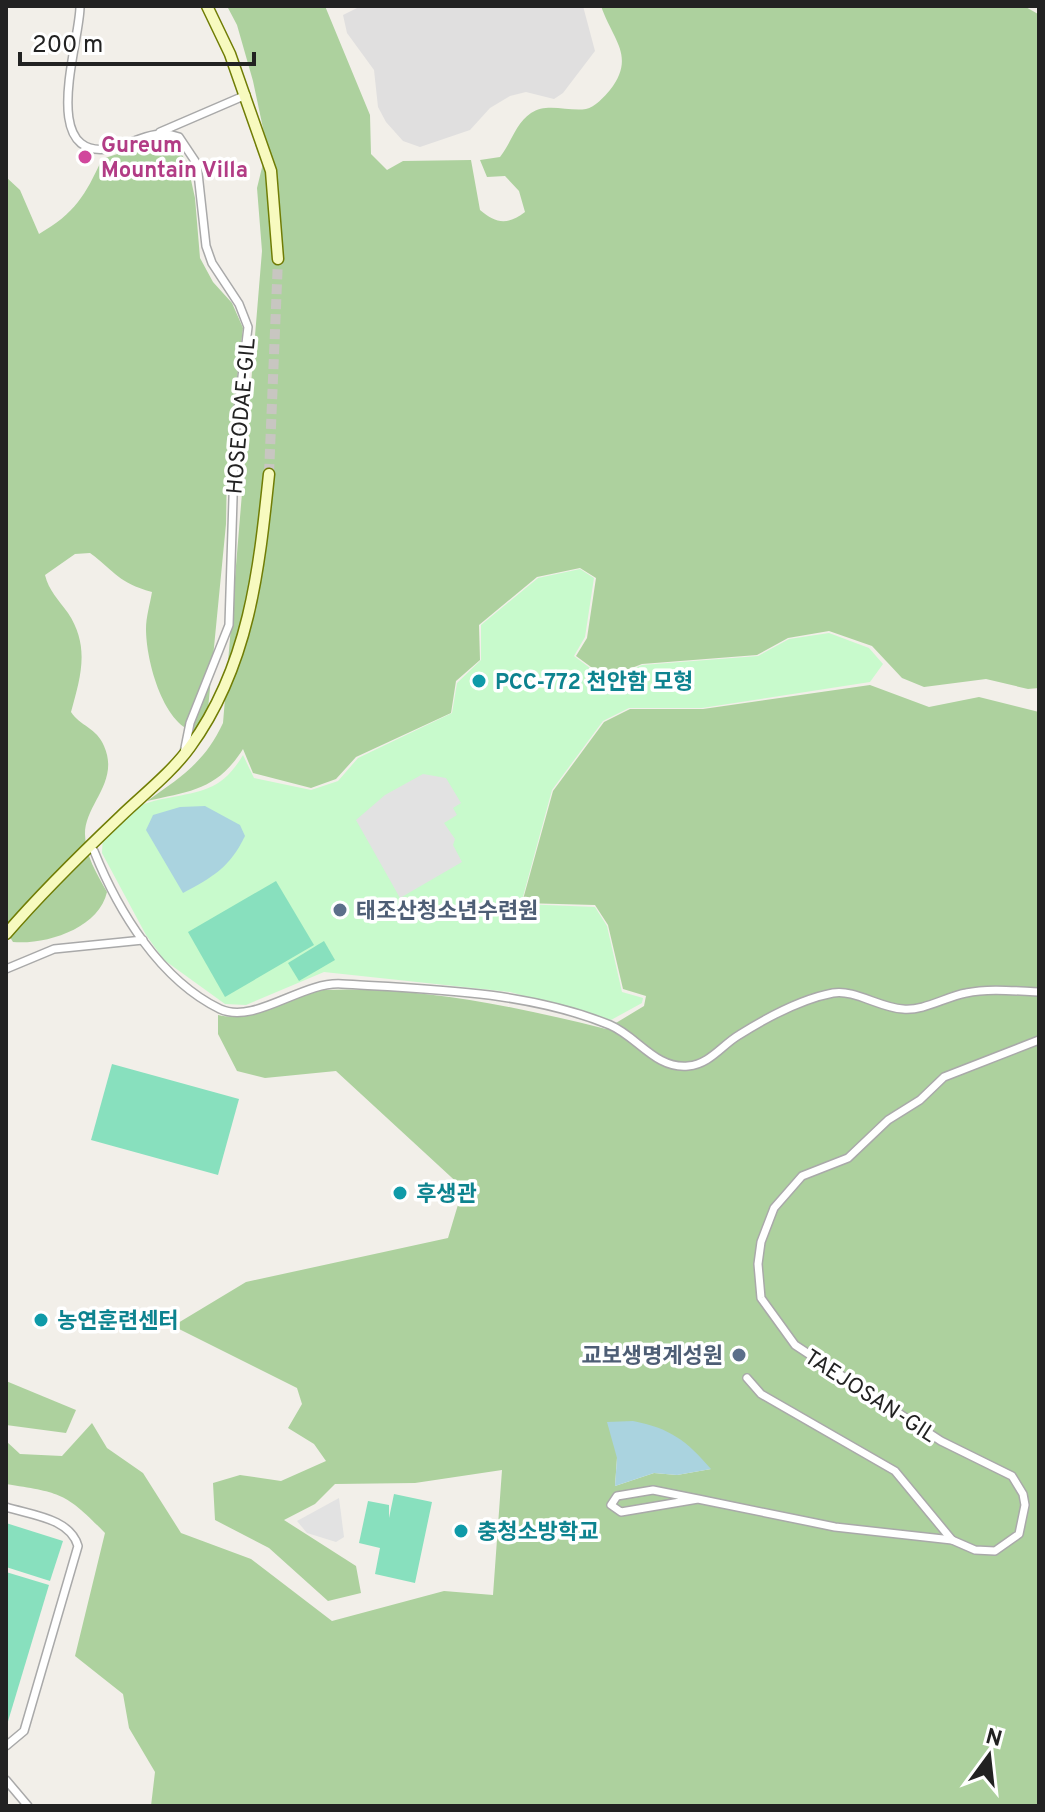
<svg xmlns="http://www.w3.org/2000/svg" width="1045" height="1812" viewBox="0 0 1045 1812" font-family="Overpass,'Noto Sans KR',sans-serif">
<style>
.residential{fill:#e0dfdf}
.forest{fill:#add19e;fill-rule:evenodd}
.park{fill:#c8facc}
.pitch{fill:#88e0be}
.parking{fill:#e2e2e2}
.water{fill:#aad3df}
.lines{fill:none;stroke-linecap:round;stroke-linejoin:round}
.secondary-tunnel{stroke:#c8c6c1;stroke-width:10;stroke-dasharray:10 5;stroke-linecap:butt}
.street-casing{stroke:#a9a9a9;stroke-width:10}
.secondary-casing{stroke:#707d05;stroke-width:13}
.street{stroke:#fff;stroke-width:7}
.secondary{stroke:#f7fabf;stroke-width:10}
.hotel-dot{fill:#d1479c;stroke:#fff;stroke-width:3}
.culture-dot{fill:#0f9aa8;stroke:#fff;stroke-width:3}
.service-dot{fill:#5c6f8a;stroke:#fff;stroke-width:3}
.labels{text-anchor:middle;stroke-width:7;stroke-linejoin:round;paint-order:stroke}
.hotel-label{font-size:22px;font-weight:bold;fill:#b23c85;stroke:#fff;text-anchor:start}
.street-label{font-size:22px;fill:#222;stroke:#fff}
.culture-label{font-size:22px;font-weight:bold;fill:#0d838f;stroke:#fff;text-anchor:start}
.service-label{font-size:22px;font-weight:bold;fill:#4e5e75;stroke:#fff;text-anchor:start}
</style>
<rect width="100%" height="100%" fill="#f2efe9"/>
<path class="residential" d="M361,6H583L595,51L563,93L554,99L526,92L510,96L490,108L470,130L420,147L403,141L386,122L378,107L374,70L347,33L343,15Z"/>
<g class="forest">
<path d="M227,6H325L370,115L371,154L387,170L403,161L471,160L480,210C496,224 508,225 525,212L519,191L505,176L487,177L480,160L500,157C512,142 515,124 531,113C547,102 569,112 586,109C595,107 604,97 610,90C636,56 613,41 601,6H1024L1038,14L1039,688L1028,689L986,679L924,687L902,678L872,646L829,631L788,638L757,655L642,664L606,678L576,656L587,638L596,578L580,568L537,577L479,625L480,660L456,681L451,713L356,757L336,779L311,788L253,773L243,749C217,790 191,791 147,801C181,777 205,762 223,723L262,251L257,188L267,147L253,81L237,25Z"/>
<path d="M154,142L177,148L187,162L195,198L200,258L213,282L232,303L243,328L227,465L226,524L207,719L199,733C164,729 146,661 146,629C146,617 150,604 152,592C117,582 117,573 90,553L75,554L45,575C49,591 58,599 68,613C90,646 81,676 71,712C80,726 97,728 104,746C120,782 85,804 85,834C85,855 97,874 107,892C99,928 47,945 13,942L6,931V177L20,190L39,234C75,213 85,196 102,159Z"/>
<path d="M870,685L929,707L979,697L1039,712V1806H151L155,1772L129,1728L123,1694L75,1656L105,1533C65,1492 61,1493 6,1484V1441L20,1454L62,1456L92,1423L107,1448L143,1473L181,1533L251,1559L332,1621L444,1591L493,1595L502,1470L415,1483L335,1484L315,1504L284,1520L356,1566L361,1593L328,1601L269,1548L215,1520L213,1483L240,1475L281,1481L326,1461L314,1444L288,1428L302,1404L297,1388L173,1326L246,1282L448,1238L463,1188L336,1071L265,1078L237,1071L218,1034V1015C257,1024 286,992 323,990C419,986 514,1006 606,1029L644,1006L646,996L623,989L608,925L595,905L522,903L553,791L604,722L630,709H703ZM617,1458L711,1469L677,1475L654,1473L615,1486Z"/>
<path d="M6,1381L76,1410L66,1433L6,1425Z"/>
</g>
<path class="park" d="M580,569L594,578L585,637L574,656L606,680L642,665L758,656L789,639L829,633L869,648L883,664L870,682L702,708H629L603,721L552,790L521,904L595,907L607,926L622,992L643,998L642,1003L611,1020L510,992L324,972L246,1005L225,1004L164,960L146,935L102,853L103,833L113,816C130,809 149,801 168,798C204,791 223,789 243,755L254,778L311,790L338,781L358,758L452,713L457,683L481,660V625L538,578Z"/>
<g class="pitch">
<path d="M276,881L314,945L225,997L188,932Z"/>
<path d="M324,941L335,960L299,981L288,963Z"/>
<path d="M112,1064L239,1099L218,1175L91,1140Z"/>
<path d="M394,1494L432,1502L415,1583L375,1574L380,1548L359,1543L368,1501L389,1505V1518Z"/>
<path d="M6,1523L63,1541L50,1581L6,1567Z"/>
<path d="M6,1572L49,1585L6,1728Z"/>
</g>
<g class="parking">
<path d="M423,774L446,778L461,803L453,808L457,815L444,823L455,839L453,845L462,862L400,898L356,820L385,795Z"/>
<path d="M339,1498L344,1537L336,1542L307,1533L297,1521Z"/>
</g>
<g class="water">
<path d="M205,806L240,825L245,836C230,867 213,877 183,893L146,830L153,815L180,807Z"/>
<path d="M633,1421C670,1428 687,1441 711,1469L677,1475L654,1473L615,1486L617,1458L607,1422Z"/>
</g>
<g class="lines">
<path class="secondary-tunnel" d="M269,474L278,259"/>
<g class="street-casing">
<g id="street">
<path d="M80,6C81,39 36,164 113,148C138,142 153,128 179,137L197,164L206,246L212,263L239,304L248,327L235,435L229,625L190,723L184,753"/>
<path d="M160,132L246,95"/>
<path d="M94,851C118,911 160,980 220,1009C255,1025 302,981 342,984C429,989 527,991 610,1025C638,1037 655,1069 688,1066C710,1064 722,1045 739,1035C766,1018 801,999 833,993C854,989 880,1008 903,1009C924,1011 945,997 966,993C989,988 1016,991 1039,992"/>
<path d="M6,969L54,949L143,940"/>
<path d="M747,1378L761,1394L895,1471L952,1540L975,1550L995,1551L1019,1534L1025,1505L1023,1494L1012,1476L941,1441L795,1345L761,1298L758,1264L761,1242L774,1208L802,1176L848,1158L888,1120L920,1100L944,1077L1039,1040"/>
<path d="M698,1499L653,1490L617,1496L611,1505L621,1512L698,1499L835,1527L952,1540"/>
<path d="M6,1507C31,1515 70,1518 78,1546L24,1731L6,1746"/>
<path d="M6,1780L28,1806"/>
</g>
</g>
<g class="secondary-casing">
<g id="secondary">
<path d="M207,6L230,54L271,171L278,259"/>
<path d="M6,934C42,892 81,854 121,816C144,794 172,772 190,747C249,666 259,570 269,474"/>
</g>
</g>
<use href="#street" class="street"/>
<use href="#secondary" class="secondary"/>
</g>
<circle class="hotel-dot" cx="85" cy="157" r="8"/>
<g class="culture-dot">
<circle cx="479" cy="681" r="8"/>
<circle cx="400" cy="1193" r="8"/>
<circle cx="41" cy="1320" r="8"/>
<circle cx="461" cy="1531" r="8"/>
</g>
<g class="service-dot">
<circle cx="340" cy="910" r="8"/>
<circle cx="739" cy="1355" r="8"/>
</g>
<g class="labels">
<g class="hotel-label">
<text x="101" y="152">Gureum<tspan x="101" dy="25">Mountain Villa</tspan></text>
</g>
<g class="street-label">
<text transform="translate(240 416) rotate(-85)" y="8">HOSEODAE-GIL</text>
<text transform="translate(871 1395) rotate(33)" y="8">TAEJOSAN-GIL</text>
</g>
<g class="culture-label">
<text x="495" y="689">PCC-772 천안함 모형</text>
<text x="416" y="1201">후생관</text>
<text x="57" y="1328">농연훈련센터</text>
<text x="477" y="1539">충청소방학교</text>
</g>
<g class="service-label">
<text x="356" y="918">태조산청소년수련원</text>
<text x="723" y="1363" text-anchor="end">교보생명계성원</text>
</g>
</g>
<rect width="1045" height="1812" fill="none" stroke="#222222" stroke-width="16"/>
<g transform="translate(989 1756) rotate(15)" stroke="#ffffff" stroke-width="6" paint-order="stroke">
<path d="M0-6L14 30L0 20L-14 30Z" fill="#222222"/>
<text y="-12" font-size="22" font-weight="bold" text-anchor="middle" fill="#222222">N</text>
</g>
<path d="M20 52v12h234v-12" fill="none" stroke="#222222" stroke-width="4"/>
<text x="32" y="52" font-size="24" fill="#222222" stroke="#ffffff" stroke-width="6" paint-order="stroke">200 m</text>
</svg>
